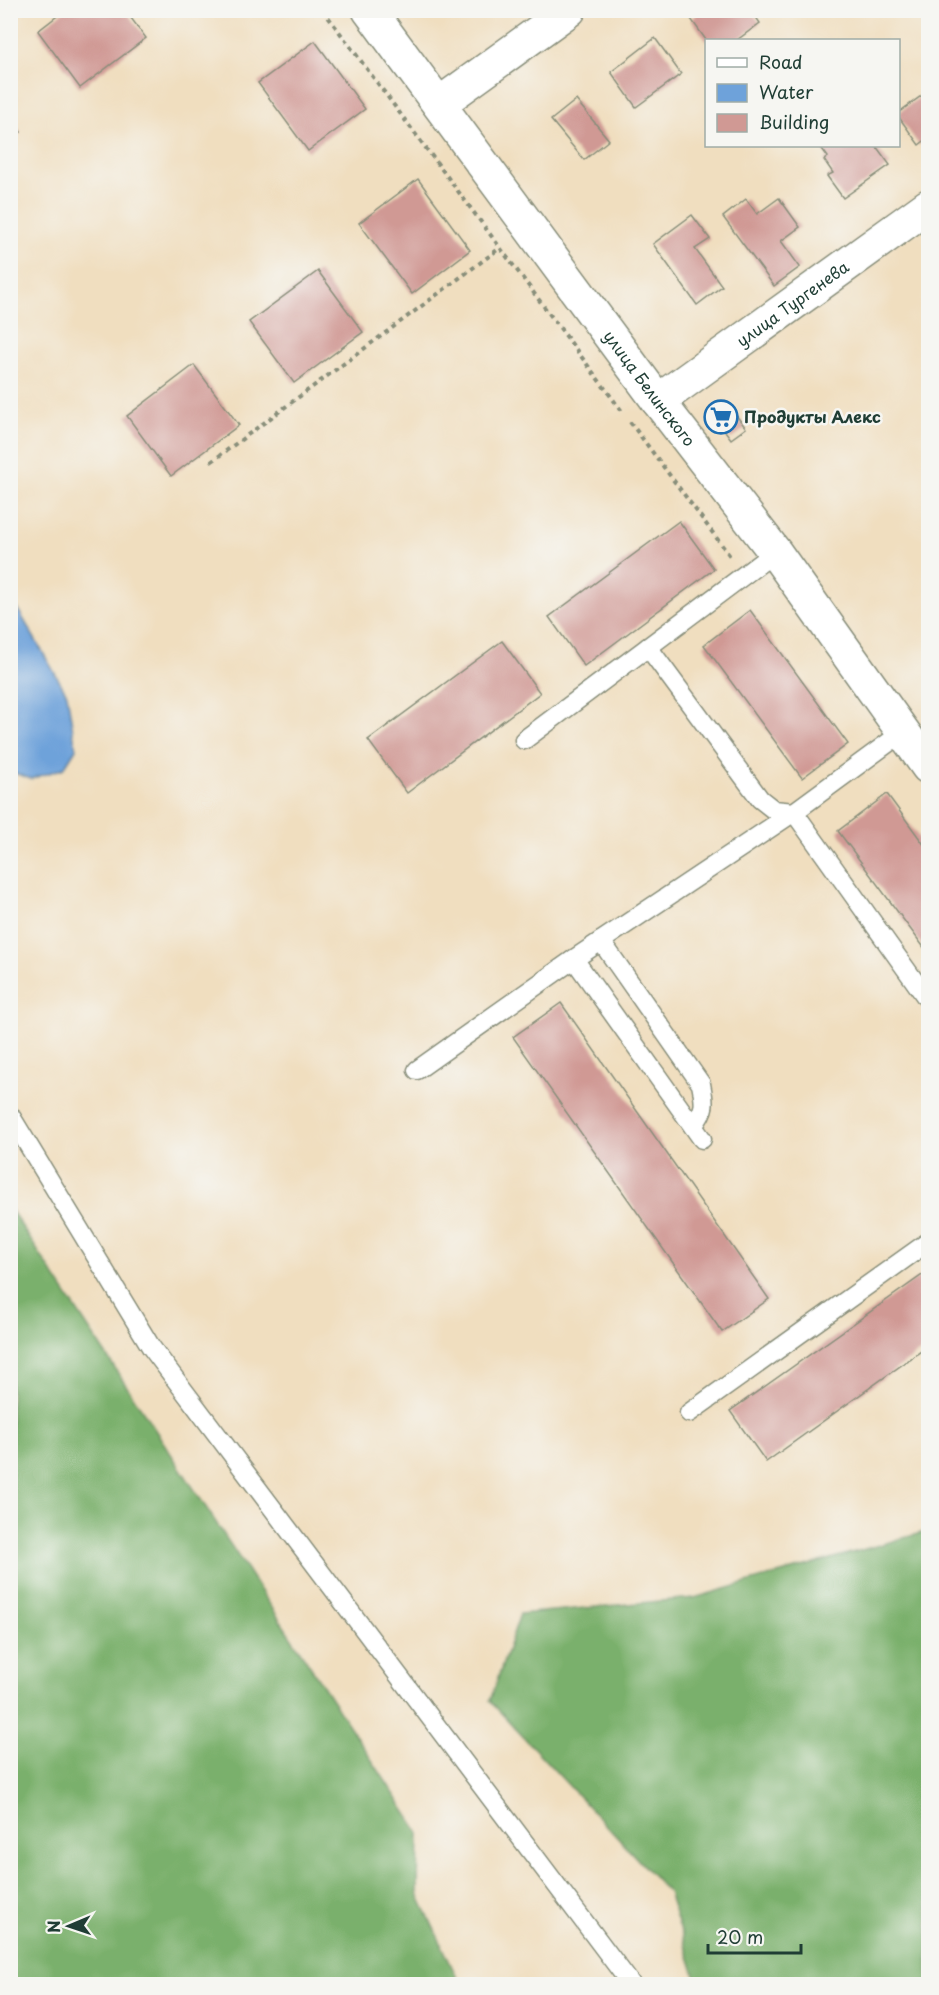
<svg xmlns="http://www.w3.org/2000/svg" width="939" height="1995" viewBox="0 0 939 1995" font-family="'Playpen Sans',sans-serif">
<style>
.forest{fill:#7ab06c;stroke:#4c7650;stroke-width:1.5}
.water{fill:#6ea2da;stroke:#467087;stroke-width:1.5}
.building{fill:#d09994}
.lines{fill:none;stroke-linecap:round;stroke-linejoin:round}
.service-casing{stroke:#888e7a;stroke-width:21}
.minor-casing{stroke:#888e7a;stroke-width:36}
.path{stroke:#888e7a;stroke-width:4;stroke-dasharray:4.5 4.5;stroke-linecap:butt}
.service{stroke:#fff;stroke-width:18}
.minor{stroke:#fff;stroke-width:33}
.labels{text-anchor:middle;stroke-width:5;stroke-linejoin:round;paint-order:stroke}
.street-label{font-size:16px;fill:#1f3d34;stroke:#f6f6f2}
.poi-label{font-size:16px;font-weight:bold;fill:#1f3d34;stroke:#f6f6f2;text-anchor:start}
</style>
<rect width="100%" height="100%" fill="#f6f6f2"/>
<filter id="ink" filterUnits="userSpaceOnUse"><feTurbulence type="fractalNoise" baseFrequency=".0167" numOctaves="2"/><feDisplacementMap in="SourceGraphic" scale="12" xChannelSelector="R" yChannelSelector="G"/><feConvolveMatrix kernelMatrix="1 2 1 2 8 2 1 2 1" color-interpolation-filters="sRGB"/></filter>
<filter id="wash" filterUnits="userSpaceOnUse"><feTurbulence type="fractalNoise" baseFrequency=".008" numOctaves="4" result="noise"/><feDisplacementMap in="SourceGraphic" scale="24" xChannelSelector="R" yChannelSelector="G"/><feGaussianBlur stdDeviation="1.35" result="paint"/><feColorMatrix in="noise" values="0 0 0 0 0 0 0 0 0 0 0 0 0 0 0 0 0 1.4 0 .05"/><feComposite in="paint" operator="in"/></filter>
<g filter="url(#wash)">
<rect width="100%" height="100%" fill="#f0debf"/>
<g class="forest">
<path d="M11,1210L419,1832L418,1894L460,1984H11Z"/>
<path d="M928,1531V1984H698L668,1892L490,1701L520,1614L694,1598Z"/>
</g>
<path class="water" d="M10,596L67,694L76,749L64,768L31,779L11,772Z"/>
<g id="blocks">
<g class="building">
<path d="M65,10H125L146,38L80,88L38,31Z"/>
<path d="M702,10H751L760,23L737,40H706L691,19Z"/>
<path d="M655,38L681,74L636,107L611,72Z"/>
<path d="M315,41L365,109L308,151L258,83Z"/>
<path d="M928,91V138L919,145L898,116V113Z"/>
<path d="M576,100L609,140L584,160L551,120Z"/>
<path d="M10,118L21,132L10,139Z"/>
<path d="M820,146H876L890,165L843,198L827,176L833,173L824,160L828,157Z"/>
<path d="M418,179L470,250L412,294L359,223Z"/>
<path d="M779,198L800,227L781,241L800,267L774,286L723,217L746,199L757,214Z"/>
<path d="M692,215L710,239L695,249L722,286L697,305L653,244Z"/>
<path d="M318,271L363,332L294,383L249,322Z"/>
<path d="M194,365L239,425L171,476L127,416Z"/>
<path d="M725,401L746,428L731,439L711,412Z"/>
<path d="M679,521L714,569L584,666L549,617Z"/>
<path d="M750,610L848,744L802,778L704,645Z"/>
<path d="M502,641L540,693L407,793L368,740Z"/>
<path d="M887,794L928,850V953L838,831Z"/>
<path d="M561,1003L769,1299L722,1332L513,1037Z"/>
<path d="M928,1271V1346L766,1462L730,1411Z"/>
</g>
</g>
</g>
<g filter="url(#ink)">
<use href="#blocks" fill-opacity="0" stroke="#888e7a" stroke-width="1.5"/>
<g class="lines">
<g class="service-casing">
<g id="service">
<path d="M648,647L760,799L774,810L794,812L928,1000"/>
<path d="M524,740L775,552"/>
<path d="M601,941L701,1084C705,1104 706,1109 693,1126"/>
<path d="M417,1070L574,959"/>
<path d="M10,1115L151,1347L631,1984"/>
<path d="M702,1139L574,959L794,812L903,732"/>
<path d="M689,1413L928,1242"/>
</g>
</g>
<g class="minor-casing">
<g id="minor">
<path id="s1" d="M369,10L658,401L775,552L928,767"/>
<path d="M439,104L569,10"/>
<path id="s2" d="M658,401L928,206"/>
</g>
</g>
<g class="path">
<path d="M323,10L624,414"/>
<path d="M10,15L17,10"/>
<path d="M630,422L730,556"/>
<path d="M211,462L500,248"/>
</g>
<use href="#service" class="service"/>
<use href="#minor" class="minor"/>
</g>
</g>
<defs>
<g id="supermarket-ring" transform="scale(1.725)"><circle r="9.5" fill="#f6f6f2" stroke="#1f6fb2" stroke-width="1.5"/><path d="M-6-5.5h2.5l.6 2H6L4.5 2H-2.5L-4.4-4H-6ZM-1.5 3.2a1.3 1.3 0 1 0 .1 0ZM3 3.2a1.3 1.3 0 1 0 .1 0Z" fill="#1f6fb2"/></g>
</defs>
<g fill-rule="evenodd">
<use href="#supermarket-ring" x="721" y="417"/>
</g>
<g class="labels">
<g class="street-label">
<text dy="6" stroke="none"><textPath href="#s2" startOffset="166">улица Тургенева</textPath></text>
<text dy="6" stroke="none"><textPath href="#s1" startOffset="471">улица Белинского</textPath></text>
</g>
<g class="poi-label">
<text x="744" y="423">Продукты Алекс</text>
</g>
</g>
<rect width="939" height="1995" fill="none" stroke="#f6f6f2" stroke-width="36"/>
<rect x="705" y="39" width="195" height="108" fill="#f6f6f2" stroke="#a0aca6" stroke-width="1.5"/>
<rect x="717" y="58" width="30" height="9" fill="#ffffff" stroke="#a0aca6" stroke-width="1.5"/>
<text x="759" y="69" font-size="18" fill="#1f3d34">Road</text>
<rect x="717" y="84" width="30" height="18" fill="#6ea2da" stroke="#a0aca6" stroke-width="1.5"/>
<text x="759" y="99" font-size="18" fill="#1f3d34">Water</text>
<rect x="717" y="114" width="30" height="18" fill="#d09994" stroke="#a0aca6" stroke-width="1.5"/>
<text x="759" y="129" font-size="18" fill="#1f3d34">Building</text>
<g transform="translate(69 1926) rotate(268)" stroke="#f6f6f2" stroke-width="4.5" paint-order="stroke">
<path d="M0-4.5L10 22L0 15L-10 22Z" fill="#1f3d34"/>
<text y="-9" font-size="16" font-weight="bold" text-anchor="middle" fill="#1f3d34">N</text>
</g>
<path d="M708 1944v9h93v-9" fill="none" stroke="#1f3d34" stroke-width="3"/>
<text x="717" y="1944" font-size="18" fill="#1f3d34" stroke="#f6f6f2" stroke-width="4.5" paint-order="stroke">20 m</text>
</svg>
